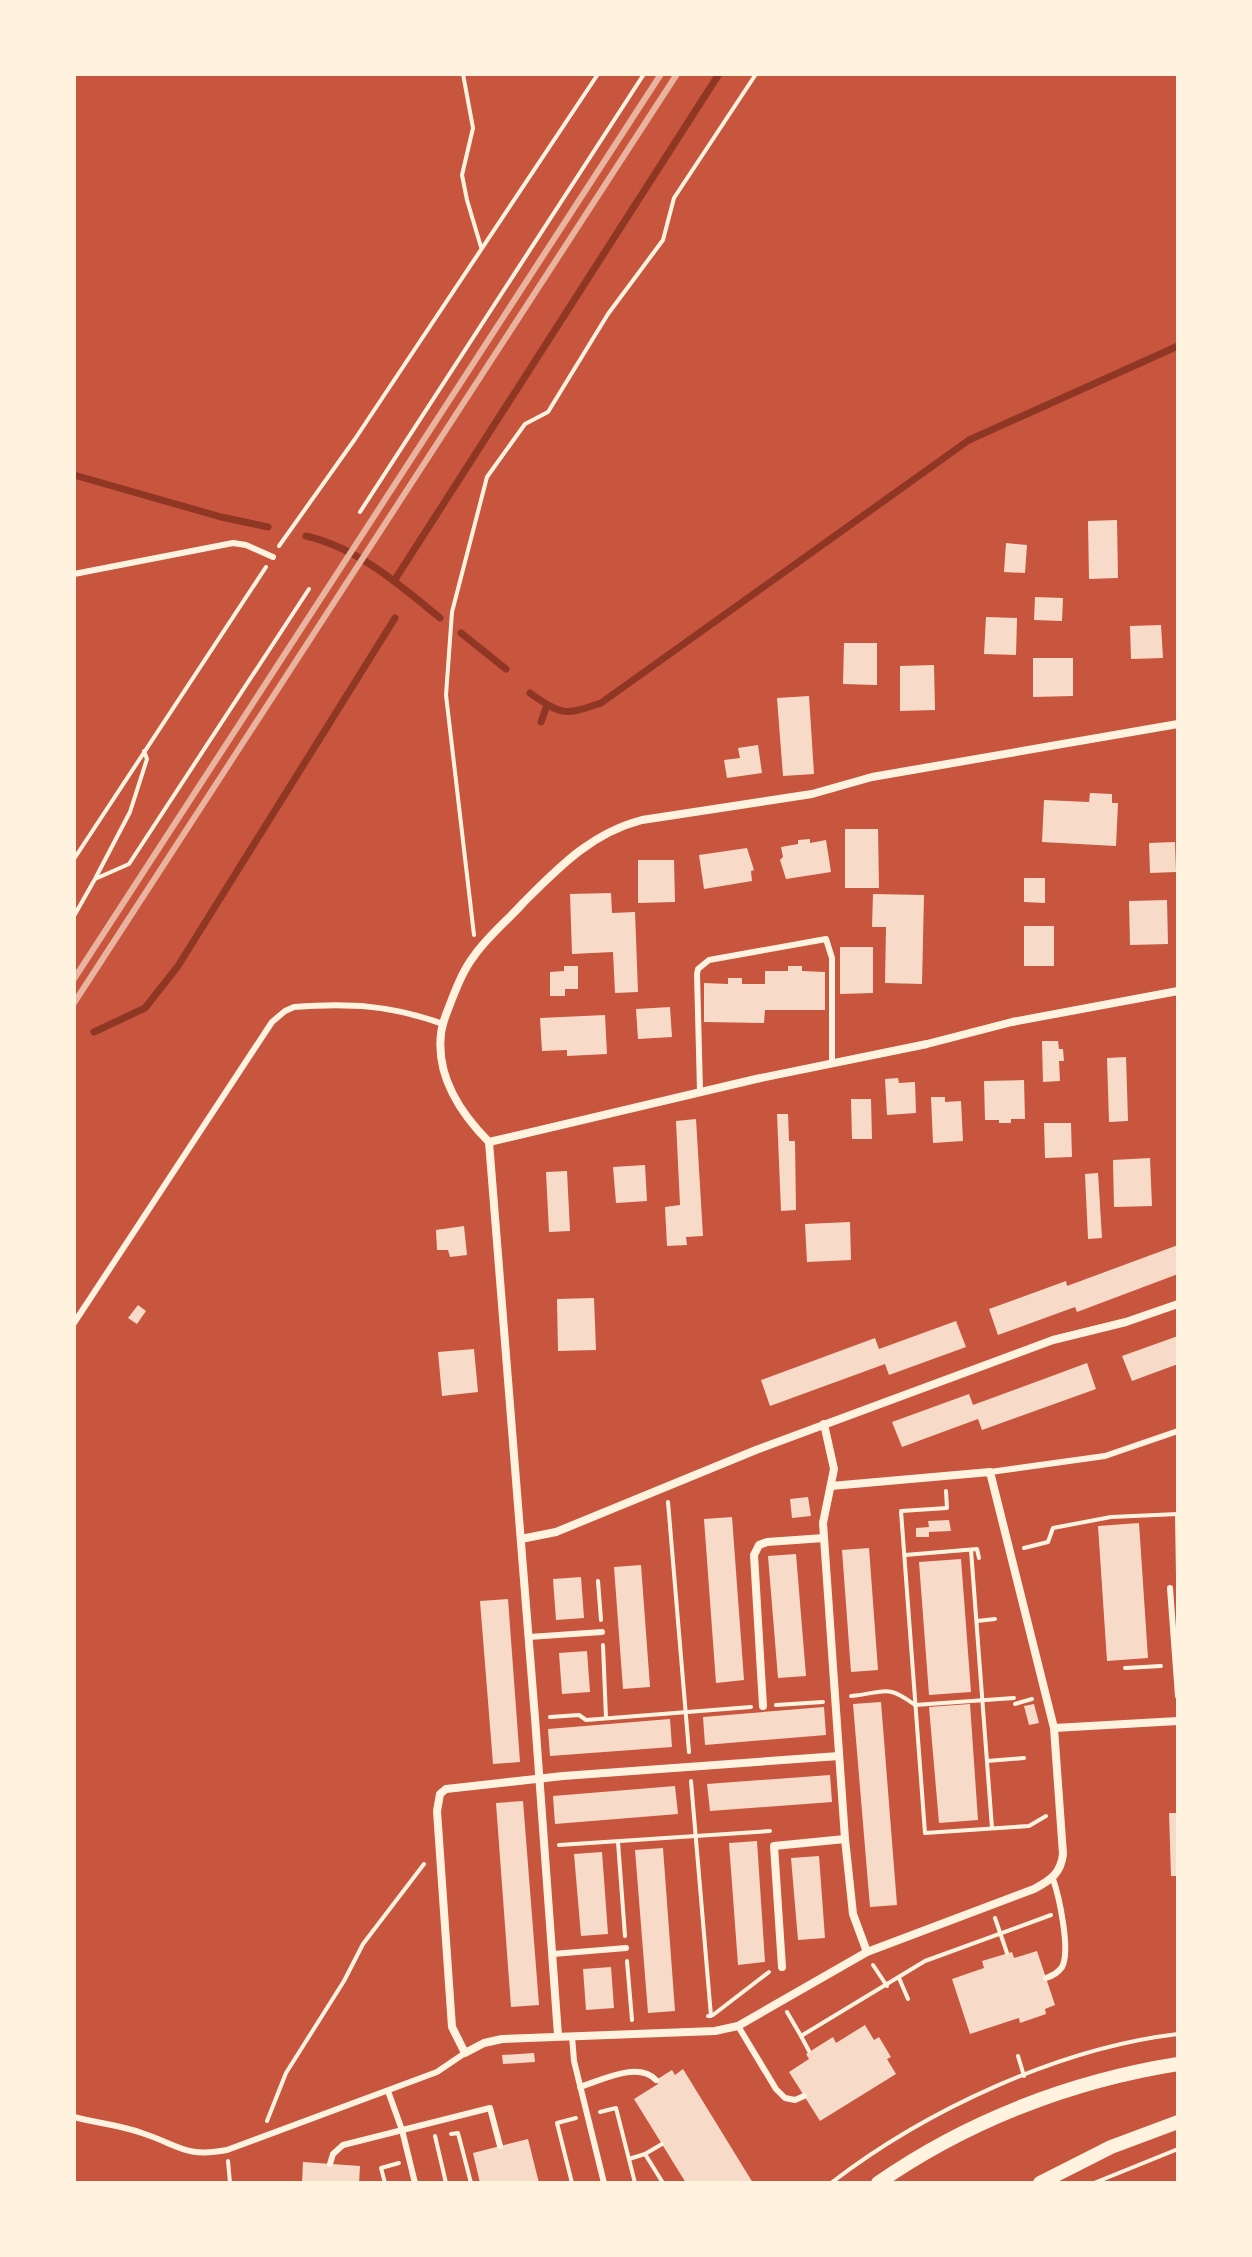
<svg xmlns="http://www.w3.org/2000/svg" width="1252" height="2257" viewBox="0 0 1252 2257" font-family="'Fira Sans Condensed',sans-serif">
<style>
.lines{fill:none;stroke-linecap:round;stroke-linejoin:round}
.stream{stroke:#8f3625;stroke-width:7}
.building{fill:#f7dbc8}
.path{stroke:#fff3e0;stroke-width:4}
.service{stroke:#fff3e0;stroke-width:6}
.minor{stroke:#fff3e0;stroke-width:8}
.tertiary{stroke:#fff3e0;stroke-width:14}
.rail{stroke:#e9b49f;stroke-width:6}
</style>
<rect width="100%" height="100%" fill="#c8553d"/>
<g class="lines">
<g class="stream">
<path d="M74,475L221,517L268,527"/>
<path d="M306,536C358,548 400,585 440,618"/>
<path d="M394,581L719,74"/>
<path d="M461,633L506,669"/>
<path d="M530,693C562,715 563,716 601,703L969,440L1178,346"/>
<path d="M541,722L547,705"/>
<path d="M94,1032L145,1008L178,966L395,618"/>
</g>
</g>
<g class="building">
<path d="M1117,520L1118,578L1089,579L1088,521Z"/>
<path d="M1006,543L1027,545L1025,573L1004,572Z"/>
<path d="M1035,597L1063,598L1062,621L1034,620Z"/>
<path d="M986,617L1017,618L1016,655L984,654Z"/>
<path d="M1161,625L1163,658L1131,659L1130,626Z"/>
<path d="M844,643H877V685L843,684Z"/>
<path d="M1033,658H1073V696L1033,697Z"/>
<path d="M934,665L935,710L900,711V666Z"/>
<path d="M809,696L814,774L783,776L777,698Z"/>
<path d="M758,745L762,773L727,778L724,760L740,758L738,748Z"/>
<path d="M1090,793L1112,794V803H1118L1116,846L1042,842L1044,800L1089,802Z"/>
<path d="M845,829H878L879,888H845Z"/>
<path d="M810,839V843L826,840L831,872L786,879L780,860L783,857L781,847L798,844V840Z"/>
<path d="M1175,842L1176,872L1150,873L1149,843Z"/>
<path d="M747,848L754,870L751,871L752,881L704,889L699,855Z"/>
<path d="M638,860H674L675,902L638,903Z"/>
<path d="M1024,878H1045V903L1024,902Z"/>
<path d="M611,893L612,913L635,912L638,992L615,993L613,952L572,954L570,894Z"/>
<path d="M873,894L924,895L922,984L885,983L886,927H872Z"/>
<path d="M1167,900L1168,944L1130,945L1129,901Z"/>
<rect x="1024" y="926" width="30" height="40"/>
<path d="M840,947H873V993L840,994Z"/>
<path d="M564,966H578V989H565V996H550V972L564,971Z"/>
<path d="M788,966H802V971L825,972V1010H765L764,1023L704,1022V983L728,984V978H742V984H765V971H788Z"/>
<path d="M670,1007L672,1037L638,1039L636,1009Z"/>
<path d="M605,1015L607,1054L567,1056V1050L542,1051L540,1018Z"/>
<path d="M1042,1041H1058L1059,1049H1063L1064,1061H1059L1060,1081L1043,1082Z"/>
<path d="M1126,1057L1128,1121L1109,1122L1107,1058Z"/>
<path d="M898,1078L899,1083L915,1082L916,1113L887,1115L885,1079Z"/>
<path d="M1024,1080L1025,1119H1011V1123H999V1120H985L984,1081Z"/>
<path d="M931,1097H945V1102L961,1101L963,1141L933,1143Z"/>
<path d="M851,1099H871L872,1139H852Z"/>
<path d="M777,1114H788L789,1141H795L796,1210L781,1211Z"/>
<path d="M696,1119L703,1236L686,1237L687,1245L667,1246L665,1207L680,1205L676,1121Z"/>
<path d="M1044,1123H1071L1072,1157L1045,1158Z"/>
<path d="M1150,1158L1152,1206L1114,1207L1113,1160Z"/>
<path d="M645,1165L647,1201L616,1203L613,1167Z"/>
<path d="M567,1171L570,1231L549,1232L546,1172Z"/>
<path d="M1098,1173L1102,1238L1088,1239L1085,1174Z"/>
<path d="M850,1222L851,1260L807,1262L805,1224Z"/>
<path d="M464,1226L467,1255L450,1257L448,1250H437L436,1230Z"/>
<path d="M1178,1245V1274L1077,1312L1075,1307L998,1335L989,1309L1066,1281L1067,1286Z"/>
<path d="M594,1298L596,1350L558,1351L557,1299Z"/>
<path d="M138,1305L146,1311L137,1324L128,1318Z"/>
<path d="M956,1321L966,1347L889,1375L885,1364L770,1406L761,1380L875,1338L879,1349Z"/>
<path d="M1178,1336V1364L1132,1381L1122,1356Z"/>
<path d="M474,1349L478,1392L442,1396L438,1352Z"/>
<path d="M1087,1363L1096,1389L982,1430L978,1419L902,1447L892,1422L969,1394L973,1405Z"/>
<path d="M808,1497L811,1516L792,1518L790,1499Z"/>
<path d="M732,1517L744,1680L716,1683L704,1519Z"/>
<path d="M949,1520L951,1531L929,1532V1537H916V1528L929,1527L928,1521Z"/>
<path d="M1139,1523L1148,1658L1107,1661L1098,1526Z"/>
<path d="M869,1548L878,1670L851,1672L842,1550Z"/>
<path d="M796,1554L806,1676L778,1678L768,1556Z"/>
<path d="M961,1559L971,1692L929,1695L919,1562Z"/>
<path d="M641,1565L650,1687L623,1689L614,1567Z"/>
<path d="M581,1577L584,1618L556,1620L553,1579Z"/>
<path d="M508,1599L520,1762L493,1764L480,1601Z"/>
<path d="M587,1651L590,1692L562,1694L559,1653Z"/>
<path d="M881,1702L897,1905L870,1907L853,1704Z"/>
<path d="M970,1704L978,1820L939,1823L929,1707Z"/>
<path d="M1034,1704L1039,1723L1029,1725L1024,1706Z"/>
<path d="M824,1707L826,1735L705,1745L703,1717Z"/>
<path d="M670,1719L672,1747L550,1756L548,1729Z"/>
<path d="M830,1775L832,1802L710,1811L707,1784Z"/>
<path d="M675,1786L678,1814L555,1824L553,1796Z"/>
<path d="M523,1801L539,2005L511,2007L496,1803Z"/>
<path d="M1169,1813H1178V1876H1171Z"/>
<path d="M757,1841L765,1962L738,1965L729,1843Z"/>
<path d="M663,1848L675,2011L648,2013L635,1850Z"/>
<path d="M602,1852L608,1934L581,1936L574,1854Z"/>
<path d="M819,1856L825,1938L798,1940L791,1858Z"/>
<path d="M1037,1951L1055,2005L1045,2009L1046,2014L1020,2023L1019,2018L970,2034L952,1979L984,1968L982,1961L1012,1952L1014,1958Z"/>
<path d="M611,1967L614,2008L586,2010L583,1969Z"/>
<path d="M865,2025L874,2040L879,2037L891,2057L887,2059L896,2074L820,2121L789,2072L809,2059L806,2054L833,2037L836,2043Z"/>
<path d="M534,2053L535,2062L503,2064L502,2055Z"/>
<path d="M683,2069L753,2183H686L634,2099L658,2084L656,2080L672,2070L675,2075Z"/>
<path d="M528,2139L539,2183H480L473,2153Z"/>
<path d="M303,2162L360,2166L359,2183H302Z"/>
</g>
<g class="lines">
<g class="path">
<path d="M463,74L473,128L462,175L467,200L481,247"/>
<path d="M360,512L644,74"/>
<path d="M279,546L355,439L598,74"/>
<path d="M74,859L266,567"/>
<path d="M96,877L130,812L147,759L144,751"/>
<path d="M74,916L95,879L129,864L309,589"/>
<path d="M474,935L446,695L452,612L487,477L525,424L548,412L608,314L663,240L674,198L756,74"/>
<path d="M946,1491L947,1508L901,1511L925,1833L1029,1826L1046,1816"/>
<path d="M668,1502L689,1752"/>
<path d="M1177,1514L1178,1576"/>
<path d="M1024,1548L1048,1542L1053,1528L1111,1517L1178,1514"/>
<path d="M971,1550L992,1828"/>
<path d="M905,1555L977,1549L979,1558"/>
<path d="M598,1581L601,1620"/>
<path d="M977,1621L995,1619"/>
<path d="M603,1645L606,1718"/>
<path d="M1125,1668L1161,1666"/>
<path d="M851,1696C885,1693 885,1683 915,1705L1014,1698"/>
<path d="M1015,1704L1032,1699"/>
<path d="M776,1705L823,1702"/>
<path d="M550,1717L579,1715L586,1720L751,1707"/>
<path d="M987,1761L1024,1758"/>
<path d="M691,1781L711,2016H708"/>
<path d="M618,1842L625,1936"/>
<path d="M559,1845L770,1831"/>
<path d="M995,1918L1007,1953"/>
<path d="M627,1961L632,2020"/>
<path d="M873,1965L887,1986"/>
<path d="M899,1978L908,1999"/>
<path d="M787,2012L801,2036L925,1961L1051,1915"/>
<path d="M713,2015L769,1972"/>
<path d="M801,2036L809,2051"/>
<path d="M1018,2056L1024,2076"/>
<path d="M600,2112L616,2108L635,2183"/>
<path d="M267,2121L286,2073L344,1981L363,1944L424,1864"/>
<path d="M451,2134L458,2133L471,2183"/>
<path d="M435,2136L446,2183"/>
<path d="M645,2154L663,2183"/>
<path d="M629,2159L645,2154L662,2144"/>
<path d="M228,2161L230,2183"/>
<path d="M385,2183L381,2168L399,2163"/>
<path d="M572,2183L557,2123L576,2118"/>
<path d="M831,2183C926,2110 1059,2048 1178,2034"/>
<path d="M1094,2183L1178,2149"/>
</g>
<g class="service">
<path d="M74,574L233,543L246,545L273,557"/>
<path d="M700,1091L697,974L698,969L709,960L826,939L832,958V1063"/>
<path d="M74,1323L272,1022L285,1011L294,1007C349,1003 391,1005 443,1024"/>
<path d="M990,1472L1105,1456L1178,1431"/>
<path d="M1170,1588L1178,1696"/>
<path d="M529,1637L602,1632"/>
<path d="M553,1954L626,1948"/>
<path d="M1046,1978C1052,1976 1058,1973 1062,1967C1071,1951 1059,1896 1053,1879"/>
<path d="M738,2026L776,2089L785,2098L795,2100L804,2096"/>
<path d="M572,2036L574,2061L604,2183"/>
<path d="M580,2087C602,2080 638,2061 656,2080"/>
<path d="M388,2091L402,2130L415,2183"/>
<path d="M74,2117C96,2123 120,2125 142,2133C179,2145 184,2158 227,2150L437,2072L465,2053"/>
<path d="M330,2164L333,2154L343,2145L490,2108L500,2146"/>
</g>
<g class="minor">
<path d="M489,1142C461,1114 436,1076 441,1034C442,1022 448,1010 452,999C458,984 464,969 474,956C488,936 508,920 524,902C560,866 592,833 642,820L812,794L872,777L1178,724"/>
<path d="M489,1142L535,1718L558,2035"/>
<path d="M489,1142L756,1079L927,1044L1012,1022L1178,991"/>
<path d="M824,1424L834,1469L823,1523L845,1839L853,1914L867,1952"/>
<path d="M831,1486L990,1472L1054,1728L1063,1854C1061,1873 1051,1880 1034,1889L867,1952L738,2026L715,2031L502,2039L484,2043L465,2053L452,2027L437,1811L440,1794L446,1789L563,1776L839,1756"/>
<path d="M521,1539L556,1532L756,1450L1053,1340L1126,1322L1178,1304"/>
<path d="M763,1706L754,1555L759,1545L767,1542L824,1538"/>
<path d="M1054,1728L1178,1721"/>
<path d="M782,1967L774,1846L845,1839"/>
</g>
<g class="tertiary">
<path d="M878,2183C967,2121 1071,2081 1178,2064"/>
<path d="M1040,2183L1111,2147L1178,2122"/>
</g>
<g class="rail">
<path d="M74,979L661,74"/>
<path d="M74,1003L677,74"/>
</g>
</g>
<rect width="1252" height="2257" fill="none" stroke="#fff3e0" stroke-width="152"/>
</svg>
